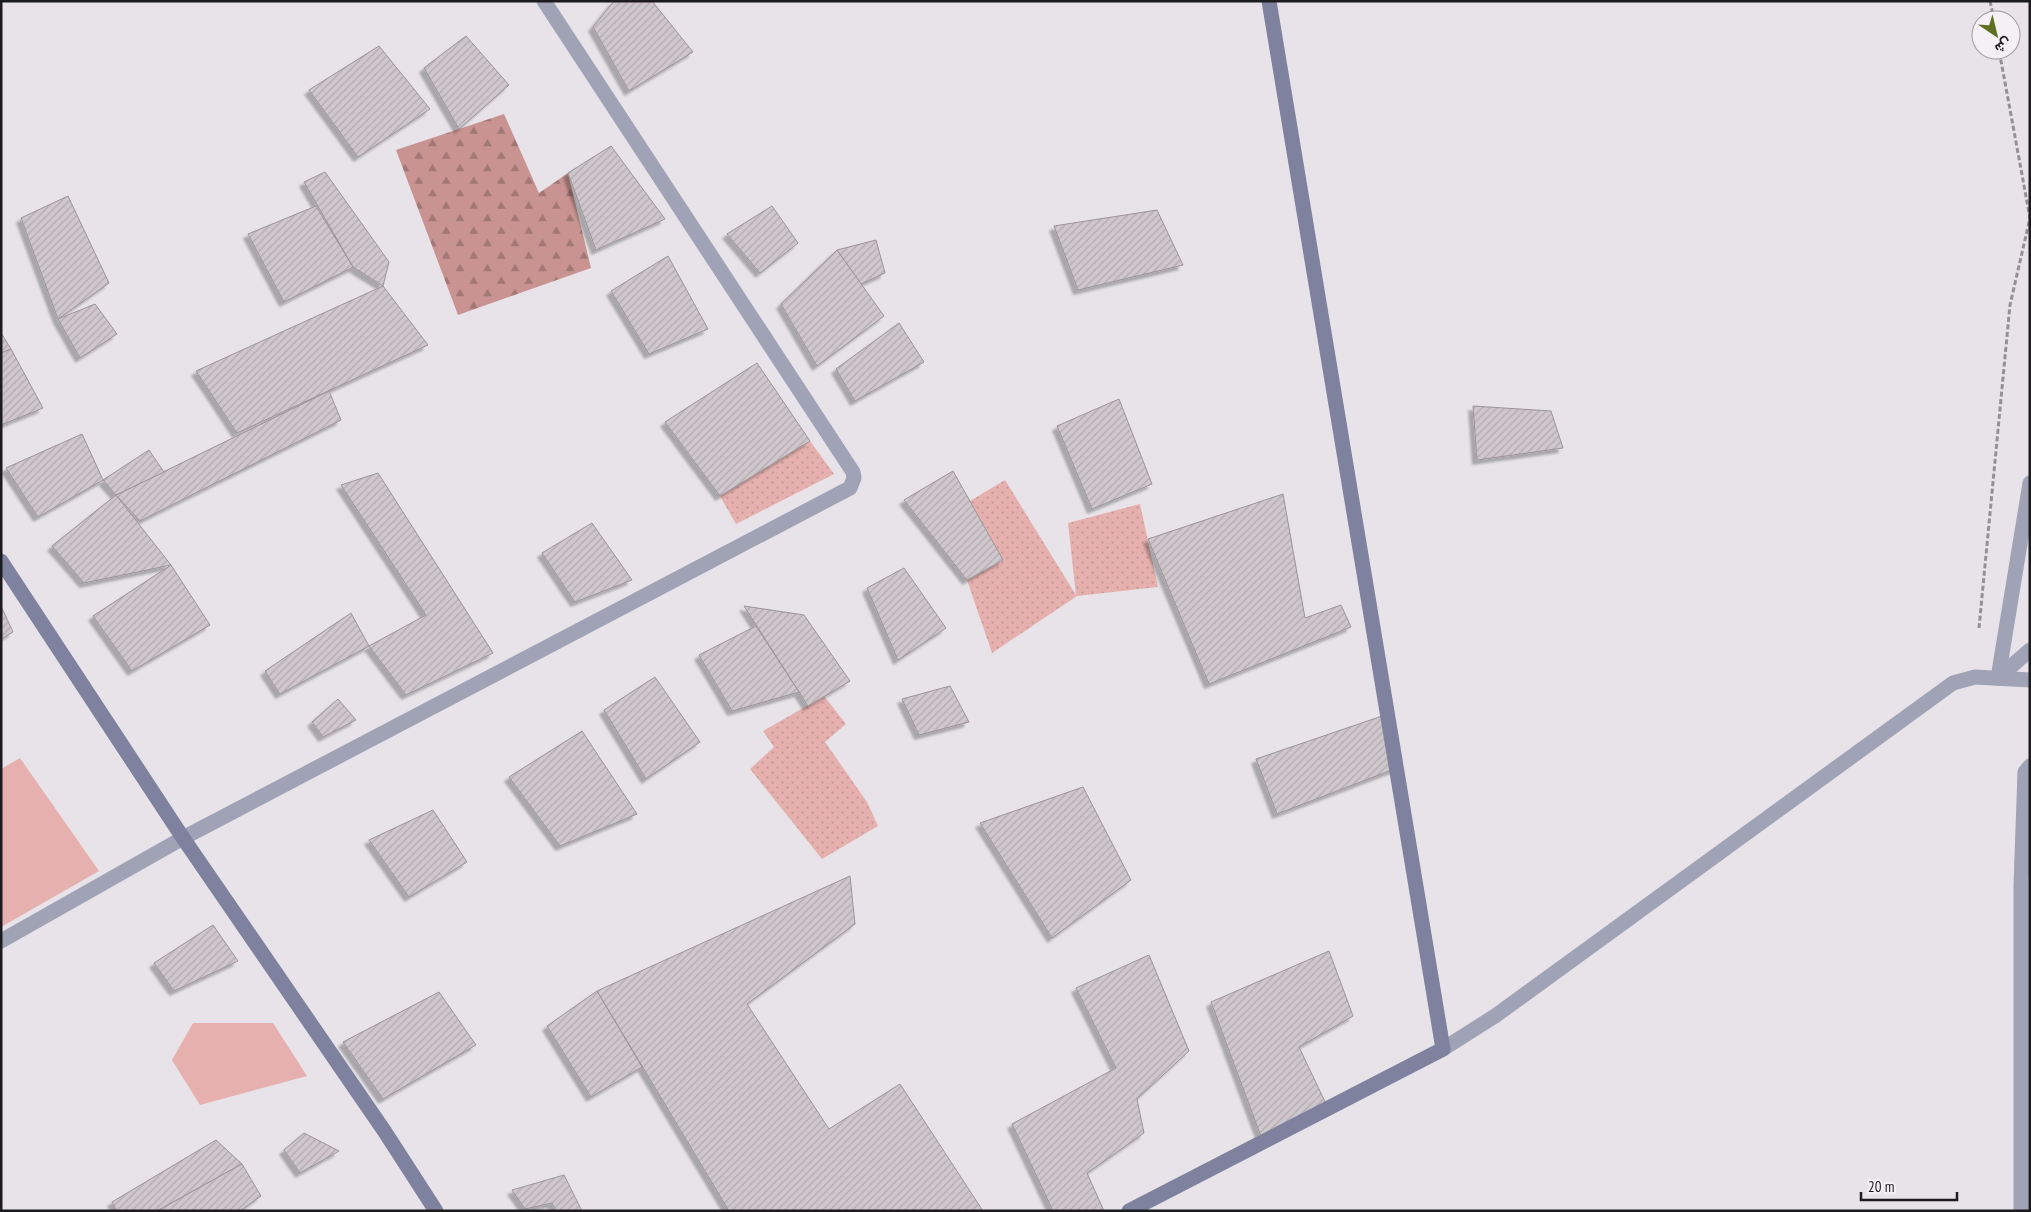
<svg xmlns="http://www.w3.org/2000/svg" width="2031" height="1212" viewBox="0 0 2031 1212" font-family="'PT Sans Narrow',Vazirmatn,sans-serif">
<style>
.grass{fill:#e5b0ad}
.forest{fill:url(#forest-firs)}
.garden{fill:url(#garden-dots)}
.building{fill:url(#building-hatch);stroke:#9b9497;filter:url(#shadow)}
.lines{fill:none;stroke-linecap:round;stroke-linejoin:round}
.path{stroke:#949195;stroke-width:3;stroke-dasharray:5 2.5;stroke-linecap:butt}
.street{stroke:#a0a2b6;stroke-width:15}
.secondary{stroke:#7f829f;stroke-width:15}
</style>
<defs>
<pattern id="forest-firs" width="22" height="20" patternUnits="userSpaceOnUse" patternTransform="scale(1.25)"><rect width="22" height="20" fill="#c89391"/><path d="M5 1l3.5 6h-7zM16 11l3.5 6h-7z" fill="#a27776"/></pattern>
<pattern id="garden-dots" width="8" height="8" patternUnits="userSpaceOnUse" patternTransform="scale(1.25)"><rect width="8" height="8" fill="#e5b0ad"/><path d="M2 2h.1M6 6h.1" fill="none" stroke="#c49794" stroke-width="1.8" stroke-linecap="round"/></pattern>
<pattern id="building-hatch" width="6" height="6" patternUnits="userSpaceOnUse" patternTransform="scale(1.25)"><rect width="6" height="6" fill="#cfc7cb"/><path d="M-1 1l2-2M0 6l6-6M5 7l2-2" fill="none" stroke="#b1aaae"/></pattern>
<filter id="shadow"><feDropShadow dx="-4.5" dy="4.5" stdDeviation="1" flood-color="#0004"/></filter>
</defs>
<rect width="100%" height="100%" fill="#e7e3e9"/>
<g class="grass">
<path d="M20,758L99,871L1,927V769Z"/>
<path d="M193,1023H273L307,1076L200,1105L172,1060Z"/>
</g>
<path class="forest" d="M504,114L539,193L568,173L591,268L458,315L396,150Z"/>
<g class="garden">
<path d="M810,441L834,474L736,524L720,496Z"/>
<path d="M1005,480L1076,595L1068,523L1140,504L1158,587L1077,596L992,653L967,580L1003,560L970,501Z"/>
<path d="M824,696L846,724L825,742L867,802L878,826L822,859L750,769L774,747L763,731Z"/>
</g>
<g class="building">
<path d="M614,1H652L693,52L629,91L593,27Z"/>
<path d="M466,36L509,85L459,129L424,68Z"/>
<path d="M379,46L430,109L358,157L309,90Z"/>
<path d="M611,146L665,219L596,250L568,173Z"/>
<path d="M325,172L389,262L383,286L353,267L304,182Z"/>
<path d="M68,196L109,283L58,319L21,218Z"/>
<path d="M316,206L353,267L284,302L248,234Z"/>
<path d="M772,206L798,243L760,273L727,234Z"/>
<path d="M1157,210L1183,265L1078,290L1054,226Z"/>
<path d="M876,240L885,273L861,284L837,250Z"/>
<path d="M837,250L884,316L817,366L781,304Z"/>
<path d="M668,256L708,329L649,354L611,291Z"/>
<path d="M383,286L428,345L237,433L196,371Z"/>
<path d="M95,304L117,334L80,358L58,319Z"/>
<path d="M899,323L924,362L855,401L836,369Z"/>
<path d="M1,333L11,349L1,353Z"/>
<path d="M11,349L43,408L1,425V353Z"/>
<path d="M757,363L810,441L720,496L665,422Z"/>
<path d="M329,391L341,420L140,521L116,495Z"/>
<path d="M1119,399L1152,484L1092,509L1057,426Z"/>
<path d="M1473,406L1551,411L1563,448L1477,460Z"/>
<path d="M82,434L103,480L38,517L6,468Z"/>
<path d="M149,450L164,472L116,495L103,480Z"/>
<path d="M953,471L1003,560L967,580L904,500Z"/>
<path d="M378,473L493,653L406,695L369,646L426,615L341,485Z"/>
<path d="M1283,494L1305,618L1341,605L1351,627L1209,684L1148,539Z"/>
<path d="M116,495L171,565L84,583L52,546Z"/>
<path d="M592,523L632,580L575,602L542,553Z"/>
<path d="M171,565L210,625L132,671L93,616Z"/>
<path d="M904,568L946,628L898,660L867,588Z"/>
<path d="M1,606L13,632L1,639Z"/>
<path d="M744,606L804,615L850,681L808,706Z"/>
<path d="M351,613L369,646L280,694L265,671Z"/>
<path d="M756,626L799,692L732,711L699,655Z"/>
<path d="M655,677L700,742L646,779L604,710Z"/>
<path d="M950,686L969,722L919,735L902,699Z"/>
<path d="M338,699L356,720L323,737L312,722Z"/>
<path d="M1388,714L1397,768L1277,814L1256,759Z"/>
<path d="M582,731L637,814L560,846L509,777Z"/>
<path d="M1083,787L1131,880L1052,938L980,823Z"/>
<path d="M433,810L467,862L409,897L369,840Z"/>
<path d="M850,876L855,924L747,1004L829,1129L900,1084L983,1211H729L597,991Z"/>
<path d="M213,925L238,961L174,991L154,963Z"/>
<path d="M1329,951L1353,1016L1299,1047L1328,1108L1263,1142L1211,1002Z"/>
<path d="M1149,955L1189,1051L1137,1099L1144,1133L1087,1173L1104,1211H1053L1012,1124L1116,1068L1076,988Z"/>
<path d="M597,991L642,1067L591,1097L547,1026Z"/>
<path d="M439,992L476,1045L383,1099L343,1042Z"/>
<path d="M304,1133L339,1151L300,1173L284,1150Z"/>
<path d="M216,1140L242,1164L157,1211H117L112,1202Z"/>
<path d="M242,1164L261,1196L240,1211H157Z"/>
<path d="M564,1175L582,1211H556L552,1203L525,1209L512,1190Z"/>
</g>
<g class="lines">
<g class="path">
<path d="M1990,1L1994,20"/>
<path d="M1979,628L2010,305L2030,218L1999,50"/>
</g>
<g class="street">
<path d="M1998,678L2030,483"/>
<path d="M1998,678L2030,650"/>
<path d="M1,941L183,838L850,488L854,478L853,472L544,1"/>
<path d="M1443,1049L1495,1016L1953,683L1975,677L2030,680"/>
<path d="M2021,1211V885L2025,772L2030,766"/>
</g>
<g class="secondary">
<path d="M1,561L183,838L385,1132L436,1211"/>
<path d="M1129,1211L1443,1049L1269,1"/>
</g>
</g>
<rect width="2031" height="1212" fill="none" stroke="#1c1b1d" stroke-width="5"/>
<g transform="translate(1996 35) rotate(145)"><circle r="24" fill="#f4f0f6" stroke="#9e9b9f"/>
<path d="M0-4L9 19L0 12L-9 19Z" fill="#5d701f"/>
<text y="-8" font-size="14" font-weight="bold" text-anchor="middle" fill="#1c1b1d">ش</text>
</g>
<path d="M1861 1192v8h96v-8" fill="none" stroke="#1c1b1d" stroke-width="2.5"/>
<text x="1868" y="1192" font-size="15" fill="#1c1b1d" stroke="#f4f0f6" stroke-width="4" paint-order="stroke">20 m</text>
</svg>
